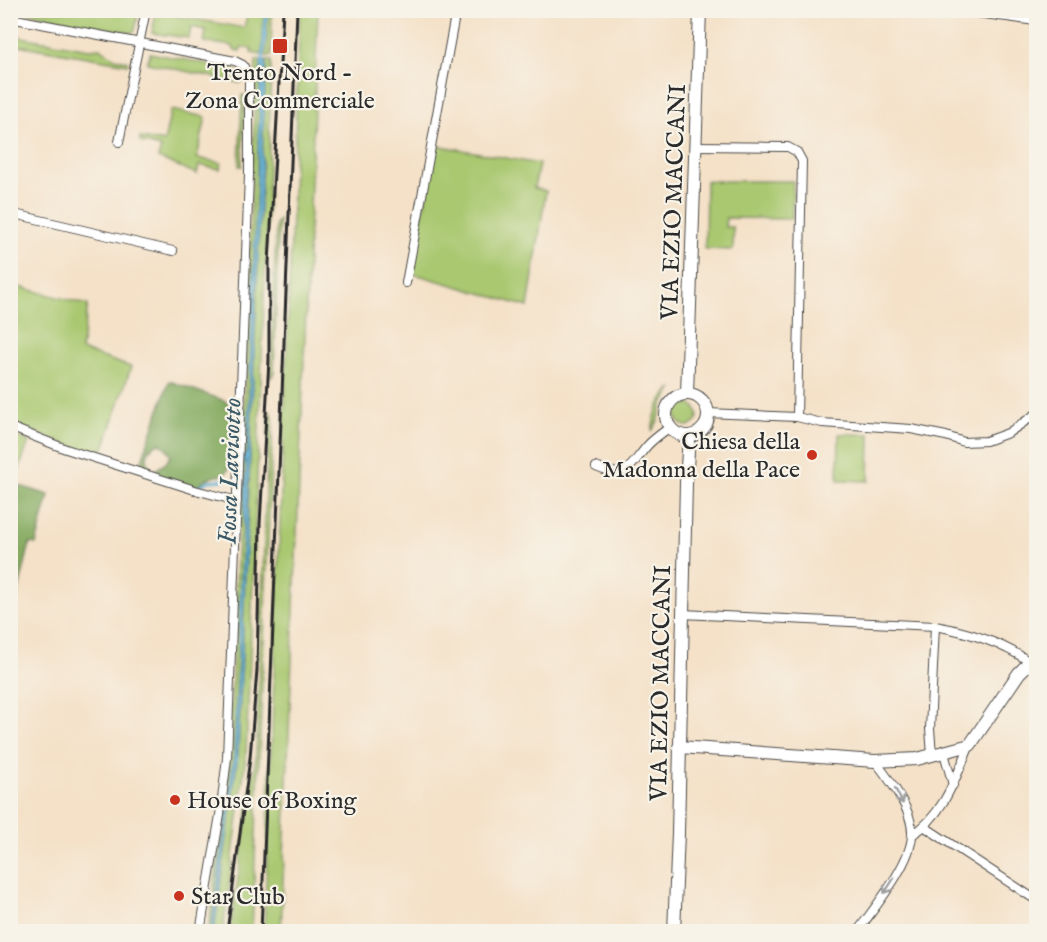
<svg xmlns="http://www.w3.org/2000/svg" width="1047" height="942" viewBox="0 0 1047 942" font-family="'IM FELL English',serif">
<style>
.green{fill:#a9c870;stroke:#6a7a4e;stroke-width:1.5}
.forest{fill:#86ac62;stroke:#586c46;stroke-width:1.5}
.water{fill:#5bb0d7;stroke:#436e81;stroke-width:1.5}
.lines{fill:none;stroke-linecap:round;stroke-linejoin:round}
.stream{stroke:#5bb0d7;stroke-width:3}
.street-casing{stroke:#494643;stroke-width:10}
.secondary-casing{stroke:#494643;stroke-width:14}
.street{stroke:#fff;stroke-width:8}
.secondary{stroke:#fff;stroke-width:12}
.rail{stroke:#2b2b2b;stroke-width:3}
.oneway{stroke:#a0a0a0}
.poi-dot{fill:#c8321e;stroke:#f7f3e8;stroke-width:2}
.labels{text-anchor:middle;stroke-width:4.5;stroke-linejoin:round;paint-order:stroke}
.poi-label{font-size:24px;fill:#2b2b2b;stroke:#f7f3e8;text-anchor:start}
.street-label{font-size:24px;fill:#2b2b2b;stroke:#f7f3e8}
.water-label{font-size:26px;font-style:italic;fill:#3c5a67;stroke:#f7f3e8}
</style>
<rect width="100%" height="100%" fill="#f7f3e8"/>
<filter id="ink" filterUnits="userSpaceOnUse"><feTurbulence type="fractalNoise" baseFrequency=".0167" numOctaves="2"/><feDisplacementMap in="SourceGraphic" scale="12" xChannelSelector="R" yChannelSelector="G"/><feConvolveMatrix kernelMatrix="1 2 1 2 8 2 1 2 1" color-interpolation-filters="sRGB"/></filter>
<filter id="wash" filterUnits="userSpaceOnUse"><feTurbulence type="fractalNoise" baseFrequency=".008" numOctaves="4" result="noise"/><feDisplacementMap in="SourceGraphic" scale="24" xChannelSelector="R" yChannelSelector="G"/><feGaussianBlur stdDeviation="1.35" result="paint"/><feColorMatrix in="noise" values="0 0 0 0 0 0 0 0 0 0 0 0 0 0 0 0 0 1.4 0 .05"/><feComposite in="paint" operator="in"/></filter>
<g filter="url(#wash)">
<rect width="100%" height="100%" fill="#f4e1c8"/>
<g class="green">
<path d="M136,11L138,15L135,30L131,33L16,11Z"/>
<path d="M248,11H264L262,55L251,53L252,49L241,47L240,51L234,50L233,46L204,42L206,30L191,27L189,38L152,33L156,12L244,28Z"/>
<path d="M268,11H272L271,56H266Z"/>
<path d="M300,11H318L281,931L264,932Z"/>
<path d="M10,35L89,49L100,48L115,58L128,61V64L11,44Z"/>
<path d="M150,53L234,69L242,76L241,83L147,63Z"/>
<path d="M256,60H261V94L247,452L242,457Z"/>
<path d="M266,61H271L267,226L246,756L223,931H214L238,754Z"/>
<path d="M242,95H245L242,166H239Z"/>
<path d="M171,110L206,117L197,158L221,163L220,169L199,165L197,174L158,158L161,147L140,142V138L164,142Z"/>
<path d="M436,145L539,164L534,188L546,191L528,307L411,273Z"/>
<path d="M706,181H793L792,219L726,218L725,227H733V250L705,249Z"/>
<path d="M279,220L274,372L271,378L276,223Z"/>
<path d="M16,286L88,305L81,350L131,367L104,448L94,454L58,442L11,422L10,307Z"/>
<path d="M673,388L663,403L658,421L652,431C654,416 659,398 673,388Z"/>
<circle cx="687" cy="415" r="11"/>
<path d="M269,410L273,417L252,931H230L256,757Z"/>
<path d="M10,434L29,441L14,484L11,483Z"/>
<path d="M839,434H870L869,481L838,480Z"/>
<path d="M246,458L234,754L211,931L208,932L228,772L241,466Z"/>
</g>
<g class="forest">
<path d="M169,381L225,401L232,408L229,468L225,474C213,478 205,476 198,487L157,475L155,470L166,463L171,456L167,449L159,443C146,448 145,457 150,468L146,471L139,469Z"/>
<path d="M10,483L49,495L36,544L30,543L13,614L10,612Z"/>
</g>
<path class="water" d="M261,60L266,61L238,754L214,931L211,932L234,754L246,460L241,466L242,457L247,452Z"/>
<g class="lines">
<g class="stream">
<path d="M263,62L266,10"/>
<path d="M201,485L209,481L224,480"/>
</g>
</g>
</g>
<g filter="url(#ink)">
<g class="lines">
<g class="street-casing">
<g id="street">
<path d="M954,10L1036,21"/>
<path d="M10,18L235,61L243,65L249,77V175L227,758L220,815L200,932"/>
<path d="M119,142L146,10"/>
<path d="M696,146L788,147L797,152L802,161L797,417"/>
<path d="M10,213L173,251"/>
<path d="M406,283L456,10"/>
<path d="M707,413L797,417L822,423L911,429L946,436L964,442L986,441L1008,433L1036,414"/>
<path d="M10,427L66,449L195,490L237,501"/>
<path d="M596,467C628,481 629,467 647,446C653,439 662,433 670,427"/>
<path d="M682,614L935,626C969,632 1001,642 1030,662"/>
<path d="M944,753L953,785"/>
<path d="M932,755L930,729L935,626"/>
<path d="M925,827L1036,900"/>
<path d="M912,835C943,816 956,777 970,745"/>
<path d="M99,932L110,929L124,932"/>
<path d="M857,932C874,908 911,864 912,835C913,810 890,780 875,761"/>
</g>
</g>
<g class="secondary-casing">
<g id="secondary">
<path d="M687,394L700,10"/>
<circle cx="687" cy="415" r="21"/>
<path d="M679,747L875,761L917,759L970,745L1019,673L1030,662L1036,666"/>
<path d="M674,932L678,833L686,483L689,436"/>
</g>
</g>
<use href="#street" class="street"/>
<use href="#secondary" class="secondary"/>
<g class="rail">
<path d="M227,932L250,758L257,670L260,524L269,360V263L283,10"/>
<path d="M261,932L297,10"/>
</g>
</g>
<defs><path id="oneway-shaft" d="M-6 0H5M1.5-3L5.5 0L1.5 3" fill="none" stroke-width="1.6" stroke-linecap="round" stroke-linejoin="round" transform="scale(1.5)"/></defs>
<g class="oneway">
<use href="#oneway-shaft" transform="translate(899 796) rotate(63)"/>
<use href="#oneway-shaft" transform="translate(889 886) rotate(123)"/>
</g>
</g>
<g class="poi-dot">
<rect x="272" y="38" width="16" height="16" rx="3"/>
<circle cx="812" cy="455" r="6"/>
<circle cx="175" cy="800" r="6"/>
<circle cx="179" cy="896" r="6"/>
</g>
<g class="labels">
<g class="poi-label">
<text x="280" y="80" text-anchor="middle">Trento Nord -<tspan x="280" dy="28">Zona Commerciale</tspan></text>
<text x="800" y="449" text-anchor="end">Chiesa della<tspan x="800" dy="28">Madonna della Pace</tspan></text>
<text x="187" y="808">House of Boxing</text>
<text x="191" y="904">Star Club</text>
</g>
<g class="street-label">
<text transform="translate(673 202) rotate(-88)" y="8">VIA EZIO MACCANI</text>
<text transform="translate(660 683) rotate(-89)" y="8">VIA EZIO MACCANI</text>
</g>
<g class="water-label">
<text transform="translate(229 471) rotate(-88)" y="9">Fossa Lavisotto</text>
</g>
</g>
<rect width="1047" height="942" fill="none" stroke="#f7f3e8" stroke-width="36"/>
</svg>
